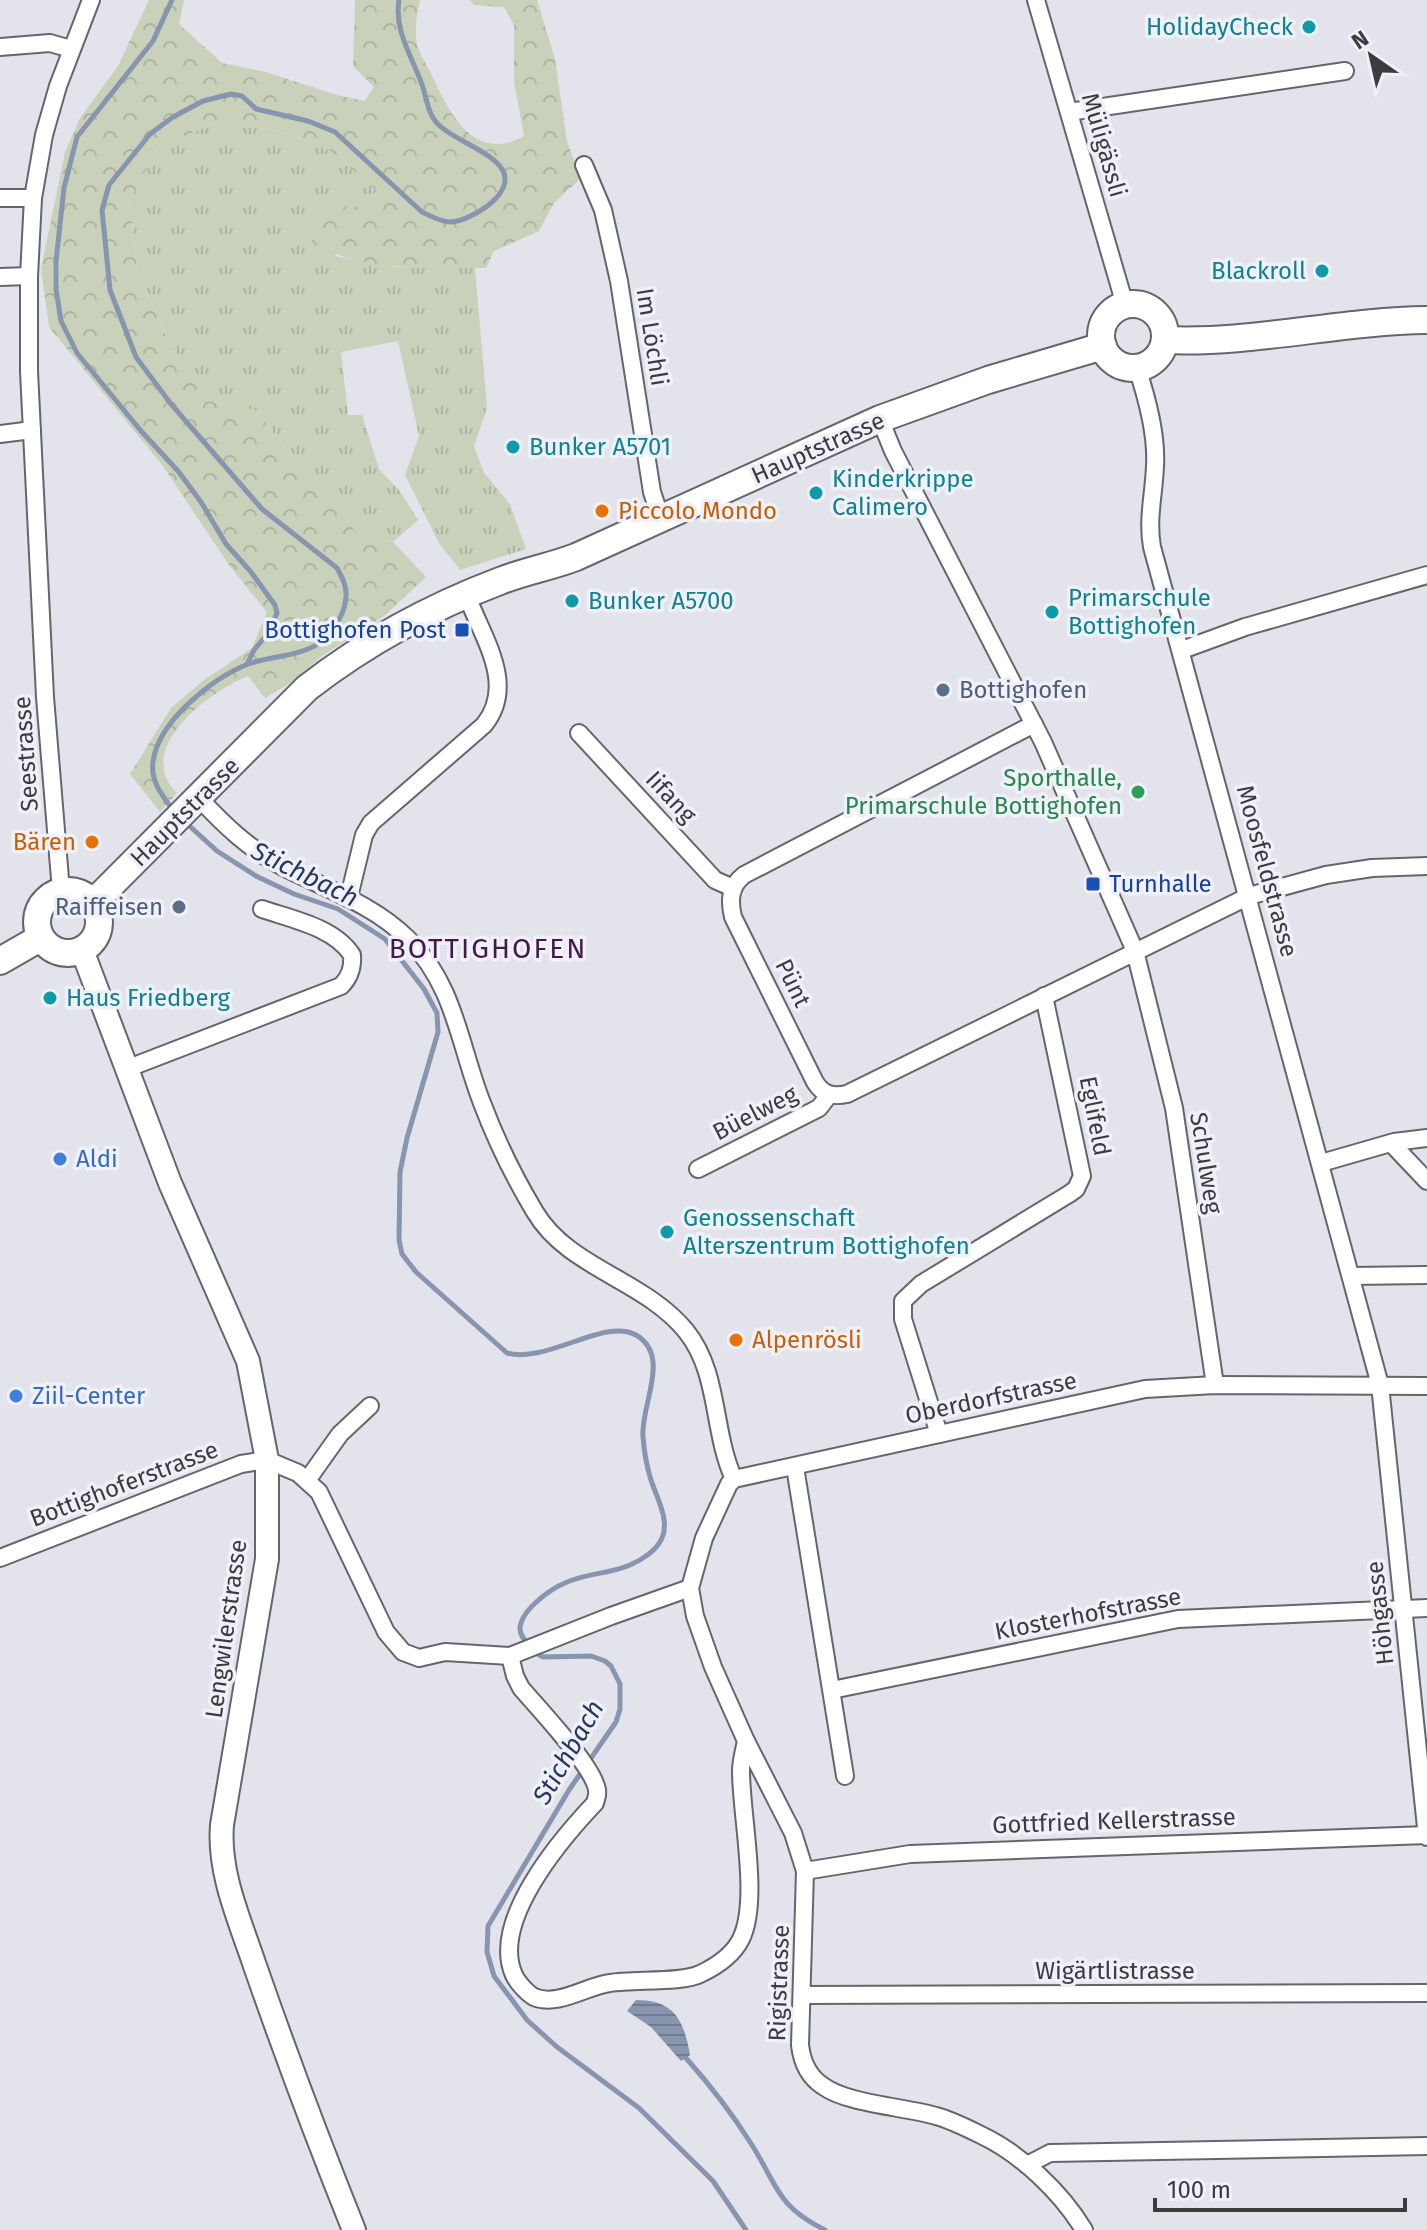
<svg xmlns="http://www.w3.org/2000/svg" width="1427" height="2230" viewBox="0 0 1427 2230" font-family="'Fira Sans',sans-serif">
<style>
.grass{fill:url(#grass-tufts)}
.forest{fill:url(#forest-crowns)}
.water{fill:url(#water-rules)}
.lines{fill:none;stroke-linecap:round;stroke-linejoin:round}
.stream{stroke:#8795af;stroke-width:5}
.minor-casing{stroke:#65656c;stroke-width:20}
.tertiary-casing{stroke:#65656c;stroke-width:26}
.primary-casing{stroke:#65656c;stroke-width:30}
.minor{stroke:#fff;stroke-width:16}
.tertiary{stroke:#fff;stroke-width:22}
.primary{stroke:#fff;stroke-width:26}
.culture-dot{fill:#0f9aa8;stroke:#f0f0f9;stroke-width:3}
.food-dot{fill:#e8710a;stroke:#f0f0f9;stroke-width:3}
.transit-dot{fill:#1a4fb4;stroke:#f0f0f9;stroke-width:3}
.service-dot{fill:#5c6f8a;stroke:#f0f0f9;stroke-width:3}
.leisure-dot{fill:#2e9e5b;stroke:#f0f0f9;stroke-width:3}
.shop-dot{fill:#3f7fe0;stroke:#f0f0f9;stroke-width:3}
.labels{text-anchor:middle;stroke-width:7;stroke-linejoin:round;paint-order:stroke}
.culture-label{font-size:24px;fill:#0d838f;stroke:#f0f0f9;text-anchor:start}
.street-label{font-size:24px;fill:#3c3c3f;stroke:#f0f0f9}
.food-label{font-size:24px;fill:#c56008;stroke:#f0f0f9;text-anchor:start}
.transit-label{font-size:24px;fill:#164399;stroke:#f0f0f9;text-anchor:end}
.service-label{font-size:24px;fill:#4e5e75;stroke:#f0f0f9;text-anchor:start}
.leisure-label{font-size:24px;fill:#27864d;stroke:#f0f0f9;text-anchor:end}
.shop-label{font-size:24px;fill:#366cbe;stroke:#f0f0f9;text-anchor:start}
.water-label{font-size:26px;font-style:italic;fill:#25385e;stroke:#f0f0f9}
.quarter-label{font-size:28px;letter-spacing:2px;fill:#46194c;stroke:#f0f0f9}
</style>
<defs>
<pattern id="grass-tufts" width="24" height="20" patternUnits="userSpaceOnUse" patternTransform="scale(2)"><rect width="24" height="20" fill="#c9d1ba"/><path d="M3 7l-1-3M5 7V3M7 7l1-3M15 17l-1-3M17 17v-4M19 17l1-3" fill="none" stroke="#aeb4a1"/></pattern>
<pattern id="forest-crowns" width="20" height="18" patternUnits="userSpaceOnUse" patternTransform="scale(2)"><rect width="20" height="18" fill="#c9d1ba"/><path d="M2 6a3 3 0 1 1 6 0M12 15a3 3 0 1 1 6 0" fill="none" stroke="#aeb4a1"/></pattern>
<pattern id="water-rules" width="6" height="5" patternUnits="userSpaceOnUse" patternTransform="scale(2)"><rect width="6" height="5" fill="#8795af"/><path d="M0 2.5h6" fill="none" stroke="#707b90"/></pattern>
</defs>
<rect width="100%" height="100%" fill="#e3e3eb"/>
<path class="grass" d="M213,124L272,129L330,150L377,191L358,207L335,256L397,267L475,268L487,408L474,446L484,473L510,504L526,549L460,570L439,543L405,475L419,436L398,341L341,352L348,415H362L379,469L399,490L418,520L393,542L357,535L339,507L305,473L256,411L208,401L169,344L137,270L130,200L158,147Z"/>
<path class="forest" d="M149,0H184L179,24L222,63L266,72L337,95L365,101L374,87L353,66L355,0H420C417,13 414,30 417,44C420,55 428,67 433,78C451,116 475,163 524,136L514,82V25L504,7L474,5L470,0H537L555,59L567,142L581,178L554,203L539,231L494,251L486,268C426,268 364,272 311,243L318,208L358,207L377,191L330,150L272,129L213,124L158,147L130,200L137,270L169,344L208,401L256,411L305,473L339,507L357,535L393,542L426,577L384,616L322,656L292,682L265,698L248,676C209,692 132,749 177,793L160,812L130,774L171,708L204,680L252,648L267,612L229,565L163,466L49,327L41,269L65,152L80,118L118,66Z"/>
<path class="water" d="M636,2000C675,2000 684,2021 690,2055L681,2061L651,2027L627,2011Z"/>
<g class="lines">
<g class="stream">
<path d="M172,0L153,41L77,137L64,188L56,261V289L61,321L77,353L141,431L178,471L201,502L226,544L251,572L275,605L277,613L269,632L254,650L247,664"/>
<path d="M174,811C163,797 150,781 153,762C158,721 213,678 248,664C268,657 289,657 308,649C327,642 345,617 346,597C347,586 342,577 337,568L262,509L171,404L136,357L110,290L102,210L109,185L150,134L173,117L203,101L231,94L242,96L256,109L308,121L335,132L422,212C431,216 440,222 451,222C470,221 512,196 504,173C496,153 456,141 440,126C427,116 427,96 421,82C411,55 394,30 399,0"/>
<path d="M184,821L217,851L256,876L294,894L338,909L385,939L424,989L437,1013L438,1032L407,1138L400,1172L399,1240L402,1254L416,1272L507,1353C547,1364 605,1317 636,1335C672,1356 640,1406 643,1437C644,1449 646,1462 649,1473C653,1492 671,1518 662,1538C657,1550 642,1560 630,1565C610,1574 585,1573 565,1583C550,1589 520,1611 520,1629C520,1636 525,1640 529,1645C534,1650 536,1654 543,1657L591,1656L605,1661L611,1666L620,1684V1709L616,1722L569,1790L488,1926L487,1952L494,1976L527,2020L557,2047L639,2108L713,2181L746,2230"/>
<path d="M686,2058C710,2085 731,2112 750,2142C778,2185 775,2205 825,2230"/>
</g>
<g class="minor-casing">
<g id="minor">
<path d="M1036,0L1125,305"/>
<path d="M0,47L50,43L71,49"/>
<path d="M1069,112L1345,71"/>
<path d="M584,165L603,210L619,281L652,492L661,519"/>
<path d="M0,198H33"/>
<path d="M0,277L29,276"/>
<path d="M1137,368C1147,398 1157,434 1155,466C1154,494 1147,519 1152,547L1380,1385L1427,1837"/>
<path d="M880,419L893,451L1043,742L1135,951L1174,1108L1215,1385"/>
<path d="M0,434L32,430"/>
<path d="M1182,650L1245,627L1427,575"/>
<path d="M1034,724L744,875C730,886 729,900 733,917L815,1082C823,1095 833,1097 847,1094L1249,896L1326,875L1372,868L1427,866"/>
<path d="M579,733L715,880L733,888"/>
<path d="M199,798C224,825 249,849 283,867C326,889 373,904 408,939C455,985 459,1044 482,1103C496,1140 514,1177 535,1212C568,1268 645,1280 686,1331C720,1373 712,1432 734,1479"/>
<path d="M61,891L45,697L29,371V276L33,198L44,135L58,86L91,0"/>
<path d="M349,897L364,835L371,823L484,725C514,688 488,646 472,608"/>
<path d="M126,1069L341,986C350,977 353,968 352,955C334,927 291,919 262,909"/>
<path d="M1391,1143L1427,1181"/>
<path d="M1321,1163L1394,1142L1427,1138"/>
<path d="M698,1169L819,1108L829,1095"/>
<path d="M1351,1276L1427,1275"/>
<path d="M939,1434L903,1319V1301L921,1284L1069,1194L1076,1189L1082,1176L1044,996"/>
<path d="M795,1467L845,1776"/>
<path d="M308,1479L340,1434L370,1406"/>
<path d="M0,1558L241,1464L267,1460L298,1473L319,1492L386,1632L403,1652L419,1658L445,1652L510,1656L611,1616L690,1588"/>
<path d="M510,1656L515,1676L521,1688C538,1708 594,1767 597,1790C598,1796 596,1798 595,1803C560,1840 490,1922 514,1975C517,1982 527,1993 534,1997C558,2007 586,1986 610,1983C633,1979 682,1983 700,1974C715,1967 733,1955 741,1939C760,1900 741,1816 741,1771C741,1761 744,1751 746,1741"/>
<path d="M832,1690L1178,1619L1427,1608"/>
<path d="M805,1871L910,1854L1427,1835"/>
<path d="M802,1995L1427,1993"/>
<path d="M1027,2165L1050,2153L1427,2146"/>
<path d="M1084,2230C1061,2192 1021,2154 981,2135C967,2128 951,2120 936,2116C906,2107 847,2104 823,2086C809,2077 802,2062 800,2045L805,1871L793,1833L746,1741L713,1667L695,1616L690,1588L704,1538L729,1484L734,1479L1145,1389L1215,1385L1427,1386"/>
</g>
</g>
<g class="tertiary-casing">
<path id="tertiary" d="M82,950L170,1183L248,1361L267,1460V1559L222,1825C218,1873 240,1921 255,1966C286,2055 319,2143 354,2230"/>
</g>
<g class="primary-casing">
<g id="primary">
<circle cx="1133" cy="336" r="32"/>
<path d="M1165,340C1253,344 1339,321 1427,320"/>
<circle cx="68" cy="922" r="31"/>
<path d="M93,903L307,688C365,643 431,607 500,581C525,571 550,567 576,557L880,419L988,380L1103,346"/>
<path d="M0,961L40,938"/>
</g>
</g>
<use href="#minor" class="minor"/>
<use href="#tertiary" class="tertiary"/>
<use href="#primary" class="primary"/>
</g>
<g class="culture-dot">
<circle cx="1309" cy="27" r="8"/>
<circle cx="1322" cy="271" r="8"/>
<circle cx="513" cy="447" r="8"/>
<circle cx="816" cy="493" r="8"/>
<circle cx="572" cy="601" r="8"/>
<circle cx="1052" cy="612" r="8"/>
<circle cx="50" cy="998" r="8"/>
<circle cx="667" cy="1232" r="8"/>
</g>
<g class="food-dot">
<circle cx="602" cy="511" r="8"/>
<circle cx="92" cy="842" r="8"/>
<circle cx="736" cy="1340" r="8"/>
</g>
<g class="transit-dot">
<rect x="454" y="622" width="16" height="16" rx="4"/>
<rect x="1085" y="876" width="16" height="16" rx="4"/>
</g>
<g class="service-dot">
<circle cx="943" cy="690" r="8"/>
<circle cx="179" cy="907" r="8"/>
</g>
<circle class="leisure-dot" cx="1138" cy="792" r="8"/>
<g class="shop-dot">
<circle cx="60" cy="1159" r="8"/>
<circle cx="16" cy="1396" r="8"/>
</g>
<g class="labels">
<g class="culture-label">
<text x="1293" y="35" text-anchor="end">HolidayCheck</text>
<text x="1306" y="279" text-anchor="end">Blackroll</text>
<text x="529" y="455">Bunker A5701</text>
<text x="832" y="487">Kinderkrippe<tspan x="832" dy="28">Calimero</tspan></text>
<text x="1068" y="606">Primarschule<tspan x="1068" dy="28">Bottighofen</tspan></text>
<text x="588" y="609">Bunker A5700</text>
<text x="66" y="1006">Haus Friedberg</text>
<text x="683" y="1226">Genossenschaft<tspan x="683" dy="28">Alterszentrum Bottighofen</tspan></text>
</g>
<g class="street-label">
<text transform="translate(1104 145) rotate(74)" y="8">Müligässli</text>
<text transform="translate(652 337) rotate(81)" y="8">Im Löchli</text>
<text transform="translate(818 448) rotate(-24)" y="8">Hauptstrasse</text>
<text transform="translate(26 754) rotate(-94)" y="8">Seestrasse</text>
<text transform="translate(671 797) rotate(47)" y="8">Iifang</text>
<text transform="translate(185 812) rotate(-45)" y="8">Hauptstrasse</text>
<text transform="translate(1267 871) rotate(75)" y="8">Moosfeldstrasse</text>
<text transform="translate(793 983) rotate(64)" y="8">Pünt</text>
<text transform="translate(755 1113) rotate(-27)" y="8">Büelweg</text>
<text transform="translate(1095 1116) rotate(79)" y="8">Eglifeld</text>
<text transform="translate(1206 1163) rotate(81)" y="8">Schulweg</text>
<text transform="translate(991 1398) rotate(-12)" y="8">Oberdorfstrasse</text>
<text transform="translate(124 1484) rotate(-21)" y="8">Bottighoferstrasse</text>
<text transform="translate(1380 1613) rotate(-96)" y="8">Höhgasse</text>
<text transform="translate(1088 1614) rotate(-11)" y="8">Klosterhofstrasse</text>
<text transform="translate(226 1629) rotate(-82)" y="8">Lengwilerstrasse</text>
<text transform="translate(1114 1821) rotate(-2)" y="8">Gottfried Kellerstrasse</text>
<text x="1115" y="1979">Wigärtlistrasse</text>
<text transform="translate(779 1983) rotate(-88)" y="8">Rigistrasse</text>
</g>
<g class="food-label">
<text x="618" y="519">Piccolo Mondo</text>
<text x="76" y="850" text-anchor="end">Bären</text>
<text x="752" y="1348">Alpenrösli</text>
</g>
<g class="transit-label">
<text x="446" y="638">Bottighofen Post</text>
<text x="1109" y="892" text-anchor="start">Turnhalle</text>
</g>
<g class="service-label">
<text x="959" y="698">Bottighofen</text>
<text x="163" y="915" text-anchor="end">Raiffeisen</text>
</g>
<g class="leisure-label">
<text x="1122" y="786">Sporthalle,<tspan x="1122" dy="28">Primarschule Bottighofen</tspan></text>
</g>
<g class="shop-label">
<text x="76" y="1167">Aldi</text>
<text x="32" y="1404">Ziil-Center</text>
</g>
<g class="water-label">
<text transform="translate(305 874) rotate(26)" y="9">Stichbach</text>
<text transform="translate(568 1752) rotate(-60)" y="9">Stichbach</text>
</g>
<g class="quarter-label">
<text x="488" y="958">BOTTIGHOFEN</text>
</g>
</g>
<g transform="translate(1371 56) rotate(326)" stroke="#f0f0f9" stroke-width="6" paint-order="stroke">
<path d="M0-6L14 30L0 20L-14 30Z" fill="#3c3c3f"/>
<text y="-12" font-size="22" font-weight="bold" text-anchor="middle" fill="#3c3c3f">N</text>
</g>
<path d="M1155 2198v12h250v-12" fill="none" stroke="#3c3c3f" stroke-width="4"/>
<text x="1167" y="2198" font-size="24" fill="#3c3c3f" stroke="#f0f0f9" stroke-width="6" paint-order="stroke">100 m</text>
</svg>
